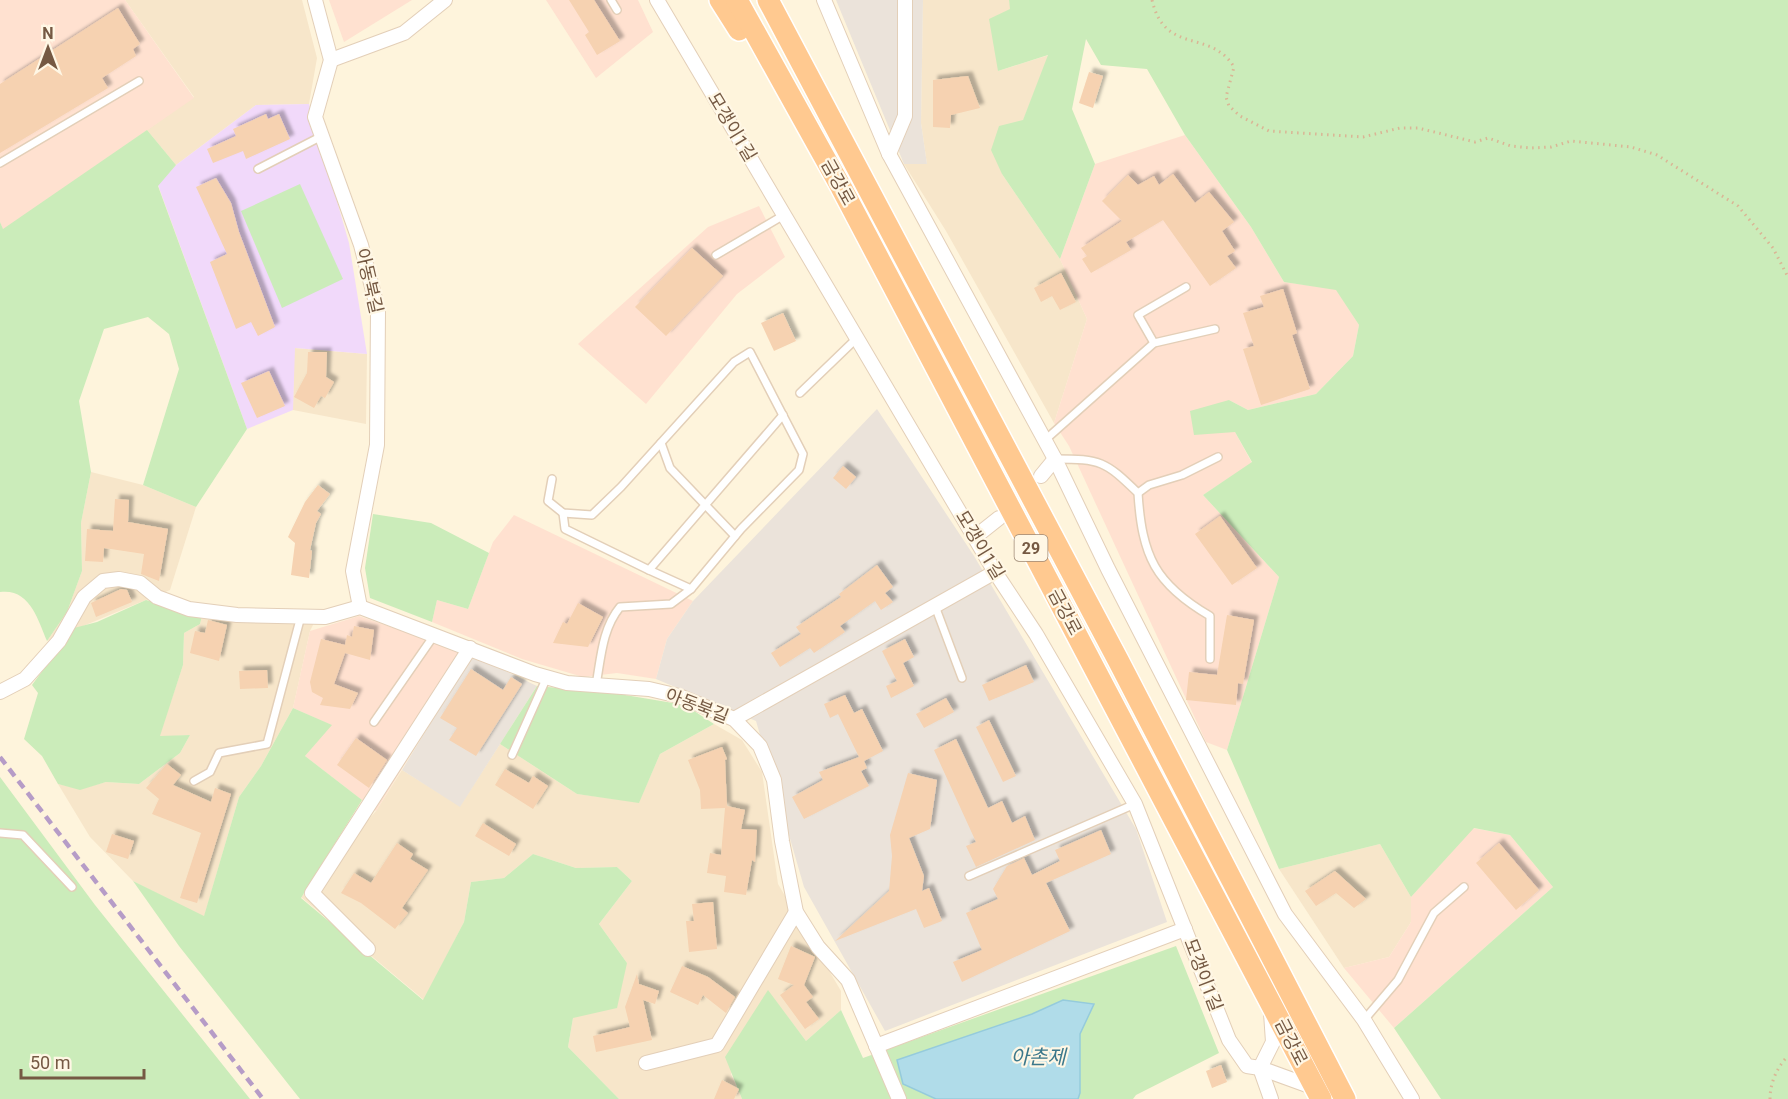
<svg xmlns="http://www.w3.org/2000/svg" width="1788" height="1099" viewBox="0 0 1788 1099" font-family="Roboto,'Noto Sans KR',sans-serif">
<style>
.residential{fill:#f7e6ca}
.commercial{fill:#ffe1d0}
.industrial{fill:#ebe3da}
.education{fill:#f1d9fa}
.green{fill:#cbecba}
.water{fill:#b0dce9;stroke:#95cbdc;stroke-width:1.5}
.building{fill:#f6d2b1;filter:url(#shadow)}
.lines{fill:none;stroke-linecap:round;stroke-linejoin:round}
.service-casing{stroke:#e3cfb8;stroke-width:10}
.minor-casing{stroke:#e3cfb8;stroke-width:16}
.trunk-casing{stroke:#fff;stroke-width:24}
.path{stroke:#dab595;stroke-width:3;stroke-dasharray:1.5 4.5;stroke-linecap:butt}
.service{stroke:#fff;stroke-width:7}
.minor{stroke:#fff;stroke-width:14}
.trunk{stroke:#ffc990;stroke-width:21}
.rail{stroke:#b69cc7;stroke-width:4.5;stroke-dasharray:9 6;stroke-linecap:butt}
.labels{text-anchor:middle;stroke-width:4.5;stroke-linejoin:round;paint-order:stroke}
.shield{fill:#fff7e5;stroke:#9e8874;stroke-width:1.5}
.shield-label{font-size:16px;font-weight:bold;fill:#755943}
.street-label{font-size:18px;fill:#755943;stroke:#fff7e5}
.water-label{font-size:20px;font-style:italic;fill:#3c788b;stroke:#fff7e5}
</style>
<defs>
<filter id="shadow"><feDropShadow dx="4.5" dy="-4.5" stdDeviation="1.5" flood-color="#0004"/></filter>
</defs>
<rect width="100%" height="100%" fill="#fef4dc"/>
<g class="residential">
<path d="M125,0H302L317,58L309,104L256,105L176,165L147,130L194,97Z"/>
<path d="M923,0H1009L1011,9L998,71L1049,55L1002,174L1060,259L1087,319L1054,423L946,231L904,164H927L921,123Z"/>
<path d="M294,348L367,354L366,424L293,410Z"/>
<path d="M91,472L143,485L196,507L170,590L47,641L67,612L82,571L81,523Z"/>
<path d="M202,616L314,623L310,631L293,708L261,766L239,797L204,917L133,881L90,837L58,784L80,789L106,782L139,784L180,753L190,735L159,737L183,665L184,633L200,624Z"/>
<path d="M714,724L742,740L762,772L778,884L841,991V1010L806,1041L768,991L731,1074L742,1099H619L568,1047L573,1018L627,963L599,924L632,881L617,867L576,868L533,854L504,878L471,882L464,922L424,1000L301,897L376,811L402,770L460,806L500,744L577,794L639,802L660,754Z"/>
<path d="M1380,844L1411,897V922L1389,957L1344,968L1279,869Z"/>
</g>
<g class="commercial">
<path d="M0,0H125L194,98L3,230L0,222Z"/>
<path d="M329,0H412L344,42Z"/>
<path d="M546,0H638L653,32L596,78Z"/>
<path d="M1185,135L1251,227L1284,282L1336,289L1359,325L1353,356L1316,394L1248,410L1229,400L1235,432L1252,463L1203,495L1279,577L1227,750L1206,742L1069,446L1054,423L1087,319L1060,259L1095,164Z"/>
<path d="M759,206L785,257L737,294L646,404L578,344L708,227Z"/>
<path d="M514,515L693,601L667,639L656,679L617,673L583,677L522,659L432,622L437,600L468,609L493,542Z"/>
<path d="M359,616L472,655L376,811L305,756L331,725L293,708L310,631Z"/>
<path d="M1473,828L1510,835L1553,887L1394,1028L1344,968L1389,957L1411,922V897Z"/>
</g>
<g class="industrial">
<path d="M836,0H923L921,123L927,164H904Z"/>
<path d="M877,409L974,556L1136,829L1167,922L885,1031L804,887L756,721L656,679L667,639L693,601Z"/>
<path d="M472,655L537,686L460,807L402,770Z"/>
</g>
<path class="education" d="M309,104L349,243L367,354L295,348L293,410L247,429L158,185L176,165L256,105Z"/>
<g class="green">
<path d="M1009,0H1788V1099H1441L1394,1028L1553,887L1510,835L1474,828L1411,897L1380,844L1279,869L1227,750L1279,577L1203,495L1252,462L1235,432L1194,435L1190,411L1229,400L1248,410L1316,394L1353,356L1359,325L1336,290L1284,282L1251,227L1185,135L1147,69L1101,65L1086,39L1072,109L1095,164L1060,259L1002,174L991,150L999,126L1023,120L1048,55L998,71L989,19L1010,9Z"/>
<path d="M147,130L176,165L158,186L247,429L196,507L143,485L179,369L169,334L148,317L104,329L79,401L91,472L81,523L82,571L67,612L47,641C38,620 30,588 0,592V222L3,229Z"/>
<path d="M300,184L343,279L282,308L241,211Z"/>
<path d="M373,514L431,523L489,553L468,609L437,600L432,622L370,598L365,568Z"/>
<path d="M146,600L202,616L200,624L184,633L183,665L160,736L190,735L180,753L139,784L106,782L80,790L58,784L42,756L24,739L38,693L32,685L74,628L97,622Z"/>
<path d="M537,686L613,693L685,705L714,724L660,754L639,803L577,794L500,744Z"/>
<path d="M293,708L332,725L305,756L362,800L301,898L423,1000L464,922L471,882L504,878L533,854L576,868L617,867L632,881L599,924L627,963L617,1008L573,1018L568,1047L619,1099H300L179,946L133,881L204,916L239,797L261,766Z"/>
<path d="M0,777L95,905L250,1099H0Z"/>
<path d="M1176,946L1219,1053L1136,1095L1133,1099H742L725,1057L768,990L806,1041L841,1010L863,1058Z"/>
</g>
<path class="water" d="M1063,1000L1094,1004L1080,1034V1093L1078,1099H936L903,1084L897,1060L1032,1014Z"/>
<g class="building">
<path d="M569,0H594L620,41L597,55L585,35L589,32Z"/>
<path d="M118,8L140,44L133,49L136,56L102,78L108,88L0,153V84Z"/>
<path d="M1089,72L1103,76L1093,108L1079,103Z"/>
<path d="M968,76L980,108L951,115L950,128L933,127V80Z"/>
<path d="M266,114L268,119L279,114L290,139L246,159L243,151L213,163L207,149L236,136L233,129Z"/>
<path d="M1173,174L1195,203L1209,192L1234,222L1222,231L1235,251L1227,256L1236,268L1210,286L1163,220L1126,242L1131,250L1091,273L1082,259L1087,256L1081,248L1122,221L1102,201L1128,175L1138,185L1154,176L1159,185Z"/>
<path d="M216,178L231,203L239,232L275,327L258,336L251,322L236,329L210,262L227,254L196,187Z"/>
<path d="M692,248L723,276L666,336L635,307Z"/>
<path d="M1061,273L1076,302L1060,310L1052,296L1041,302L1034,288Z"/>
<path d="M1283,289L1297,333L1292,335L1310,389L1261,405L1243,349L1254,346L1243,313L1264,307L1260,296Z"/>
<path d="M783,313L796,341L774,351L761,323Z"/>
<path d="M308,352H327L326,377L334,382L325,398L321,396L314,408L294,397L307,373Z"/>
<path d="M269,371L285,406L257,418L241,383Z"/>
<path d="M843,466L856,477L846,489L833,478Z"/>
<path d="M318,485L330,494L317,511L321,514L316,523L310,550L312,551L309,578L291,575L295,543L288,537L305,502Z"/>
<path d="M115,499L129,500L128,522L168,529L159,581L141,574L144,554L104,548L103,562L85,561L87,529L113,531Z"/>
<path d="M1220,516L1257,568L1232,585L1195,534Z"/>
<path d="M877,565L893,587L885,593L893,602L881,610L875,601L840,626L845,632L814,653L810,648L780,667L771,653L801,634L796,627L841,597L839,594Z"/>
<path d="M121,589L127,590L132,602L96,617L91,603Z"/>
<path d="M578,603L603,617L588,647L553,643L563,622L567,624Z"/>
<path d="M1227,615L1254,620L1243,684L1238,683L1236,705L1186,700L1189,672L1217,675Z"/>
<path d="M208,620L227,625L219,661L190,653L195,631L205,633Z"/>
<path d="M354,626L374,630L370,660L345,653L334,684L358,693L350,709L320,705L323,698L312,692L310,682L321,639L345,645L347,635L352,637Z"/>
<path d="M905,639L914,657L903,663L914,686L891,698L886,686L897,681L882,651Z"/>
<path d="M1026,665L1034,682L989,701L982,685Z"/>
<path d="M471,669L503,690L511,677L522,684L476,756L449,740L457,728L440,718Z"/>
<path d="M267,670L268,688L240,689L239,671Z"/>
<path d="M845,695L854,713L862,709L883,751L864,761L867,768L861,771L869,786L804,819L792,797L823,780L819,772L859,757L838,714L830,718L824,704Z"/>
<path d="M946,698L954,712L924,728L916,714Z"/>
<path d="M989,720L1016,776L1003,782L976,727Z"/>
<path d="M356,738L387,760L369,788L337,765Z"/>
<path d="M956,739L988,808L1002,801L1012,823L1025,816L1035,840L976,867L966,846L976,842L934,750Z"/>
<path d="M722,747L727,759L725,760L727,806L745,810L741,829L757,830L755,862L752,860L746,895L724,892L726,876L707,873L710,853L721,855L725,808L701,809L700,790L688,760Z"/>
<path d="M167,764L181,775L173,785L211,802L215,788L231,794L197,903L180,898L201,833L152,814L159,799L146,788Z"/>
<path d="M505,769L529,783L533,776L548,786L533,809L495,785Z"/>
<path d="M908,773L937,780L930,829L909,838L924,876L922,891L929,888L942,921L924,928L916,909L835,941L889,891L892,856L890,835Z"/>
<path d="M483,823L516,844L509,856L475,836Z"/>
<path d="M1101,830L1111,854L1046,883L1070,931L962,982L953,962L982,950L966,913L998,899L993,889L1007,866L1024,858L1032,875L1060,861L1055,850Z"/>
<path d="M112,834L134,841L128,859L106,852Z"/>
<path d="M397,843L413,854L410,859L428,870L402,908L408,913L395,929L361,903L341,893L354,873L371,883Z"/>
<path d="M1499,843L1539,890L1516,910L1476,863Z"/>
<path d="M1335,871L1366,899L1354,908L1336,893L1316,906L1305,891Z"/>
<path d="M713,902L717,949L689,952L686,921H694L692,904Z"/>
<path d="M791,946L815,957L804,985L813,997L806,1002L819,1019L805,1029L780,995L794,985L778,979Z"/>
<path d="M682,966L708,977L735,997L726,1013L703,995L698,1005L670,992Z"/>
<path d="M637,974L639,984L659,991L655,1004L643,1000L652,1040L596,1052L593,1036L630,1027L625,1007Z"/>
<path d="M1221,1065L1227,1082L1212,1088L1206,1071Z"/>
<path d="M722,1080L739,1089L734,1099H714Z"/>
</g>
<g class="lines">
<g class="service-casing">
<g id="service">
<path d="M611,0L617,10"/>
<path d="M0,163L139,81"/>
<path d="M258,169L322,136"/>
<path d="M716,255L784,215"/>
<path d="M1154,343L1138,315L1186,287"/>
<path d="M800,393L857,338"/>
<path d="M1045,440L1154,343L1215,329"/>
<path d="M661,443L670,468L735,536"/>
<path d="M1055,459C1101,459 1105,461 1138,493C1142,556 1155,584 1210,616V659"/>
<path d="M552,479L548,501L563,513L592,515L621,487L734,362L750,352L803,454L799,470L741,529L691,589L649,570"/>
<path d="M1138,493L1149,485L1182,475L1218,457"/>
<path d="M563,513L565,529L649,570L783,415"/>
<path d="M935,606L962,678"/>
<path d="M596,685C601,658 602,629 620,607L671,604L691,589"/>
<path d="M374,722L435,634"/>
<path d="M512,755L547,677"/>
<path d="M194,781L210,772L219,753L267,744L301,616"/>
<path d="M0,833L23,835L72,887"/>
<path d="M969,876L1135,804"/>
<path d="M1364,1020L1398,980L1434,913L1464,887"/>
</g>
</g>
<g class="minor-casing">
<g id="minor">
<path d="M315,0L331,60L315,117L361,245L378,310L377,445L353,571L360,607"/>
<path d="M657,0L995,572L1036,634L1135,804L1229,1040L1247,1066L1260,1068L1315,1088"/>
<path d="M824,0L889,154L1055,459L1108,569L1285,914L1364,1020L1412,1099"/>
<path d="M331,60L404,33L445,0"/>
<path d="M889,154L905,116V0"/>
<path d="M1041,476L1055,459"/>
<path d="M975,537L999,518"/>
<path d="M0,692L25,679L59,641L84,597L103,581L119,579L140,583L157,597L189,609L237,615L325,617L360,607L535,674L567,683L649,689L679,696L734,719L760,746L774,780L782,841L796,912L818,947L848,980L899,1099"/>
<path d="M734,719L995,572"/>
<path d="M368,949L312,893L470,648"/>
<path d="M876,1046L1185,929"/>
<path d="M646,1063L717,1045L796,912"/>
<path d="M1260,1068L1273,1042L1271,1013"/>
<path d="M1260,1068L1271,1099"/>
</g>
</g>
<g class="trunk-casing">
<g id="trunk">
<path d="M720,0L739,30"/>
<path d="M737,0L841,187L1321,1099"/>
<path d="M768,0L1118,660L1345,1099"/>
</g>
</g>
<g class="path">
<path d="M1152,0C1165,56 1210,28 1234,67L1226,97L1229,106L1240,116L1269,131L1363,137L1400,128H1418L1475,142L1488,138L1511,146L1531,148L1551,147L1571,141L1631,147L1657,155L1738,206L1773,248L1788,277"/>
<path d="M1770,1099C1770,1083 1777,1067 1788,1056"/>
</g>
<use href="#service" class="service"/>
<use href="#minor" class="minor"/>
<use href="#trunk" class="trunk"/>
<path class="rail" d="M0,757L263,1099"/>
</g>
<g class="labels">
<rect class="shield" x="1014.5" y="535" width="33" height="26" rx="4.5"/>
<g class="shield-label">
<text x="1031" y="554">29</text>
</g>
<g class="street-label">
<text transform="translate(732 127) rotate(59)" y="6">모갱이1길</text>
<text transform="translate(838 182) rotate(61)" y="6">금강로</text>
<text transform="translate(369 281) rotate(77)" y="6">아동북길</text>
<text transform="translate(980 545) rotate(59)" y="6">모갱이1길</text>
<text transform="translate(1065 612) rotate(62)" y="6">금강로</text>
<text transform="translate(697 706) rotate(21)" y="6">아동북길</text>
<text transform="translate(1203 975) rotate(69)" y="6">모갱이1길</text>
<text transform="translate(1291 1042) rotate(63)" y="6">금강로</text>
</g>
<g class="water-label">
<text x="1038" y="1064">아촌제</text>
</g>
</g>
<g transform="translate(48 48)" stroke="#fff7e5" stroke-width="4.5" paint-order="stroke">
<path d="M0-4.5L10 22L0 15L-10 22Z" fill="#755943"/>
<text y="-9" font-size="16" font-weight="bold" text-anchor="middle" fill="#755943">N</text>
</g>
<path d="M21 1069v9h123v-9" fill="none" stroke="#755943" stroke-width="3"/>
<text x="30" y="1069" font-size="18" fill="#755943" stroke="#fff7e5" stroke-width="4.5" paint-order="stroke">50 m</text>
</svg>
